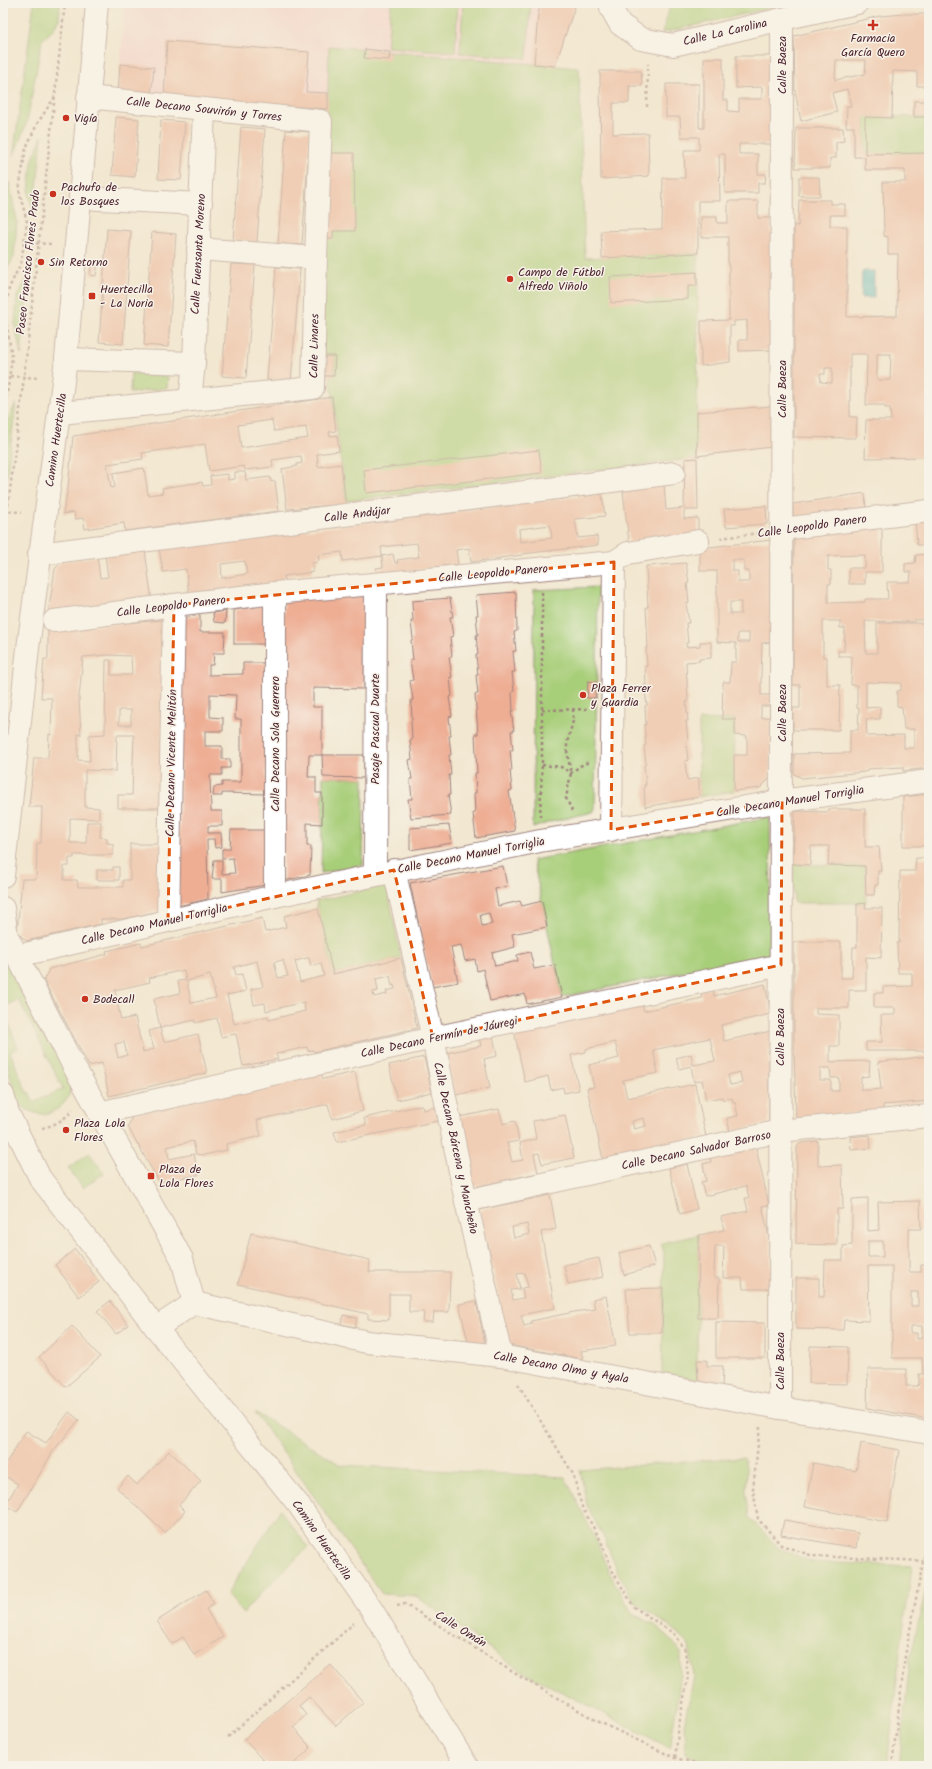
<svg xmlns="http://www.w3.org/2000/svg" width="932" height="1769" viewBox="0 0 932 1769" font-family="Kalam,sans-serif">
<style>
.built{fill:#f7d0ce}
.green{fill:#a7ce78;stroke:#787652}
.water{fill:#3aabb5;stroke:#426570}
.building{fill:#eeae94;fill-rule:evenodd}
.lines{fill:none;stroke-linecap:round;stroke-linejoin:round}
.minor-casing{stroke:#9e837e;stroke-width:24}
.path{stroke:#9e837e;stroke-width:2.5;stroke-dasharray:3 3;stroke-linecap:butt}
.minor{stroke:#fff;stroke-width:22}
.marked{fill:none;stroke:#e0560e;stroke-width:3;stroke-dasharray:8 5;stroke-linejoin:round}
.poi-dot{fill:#c8321e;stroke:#f7f3e8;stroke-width:1.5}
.labels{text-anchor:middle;stroke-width:3;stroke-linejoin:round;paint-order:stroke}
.street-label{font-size:12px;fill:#4a1f2b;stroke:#f7f3e8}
.poi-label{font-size:12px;fill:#4a1f2b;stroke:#f7f3e8;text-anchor:start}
</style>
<rect width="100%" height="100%" fill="#f7f3e8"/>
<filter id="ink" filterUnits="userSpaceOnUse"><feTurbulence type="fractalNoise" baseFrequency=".025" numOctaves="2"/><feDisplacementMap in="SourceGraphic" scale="8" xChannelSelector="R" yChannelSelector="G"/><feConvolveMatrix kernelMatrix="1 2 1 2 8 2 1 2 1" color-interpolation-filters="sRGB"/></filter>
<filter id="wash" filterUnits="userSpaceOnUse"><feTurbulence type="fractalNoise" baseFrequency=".012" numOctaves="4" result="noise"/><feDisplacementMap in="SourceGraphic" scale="16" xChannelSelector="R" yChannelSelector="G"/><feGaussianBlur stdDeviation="0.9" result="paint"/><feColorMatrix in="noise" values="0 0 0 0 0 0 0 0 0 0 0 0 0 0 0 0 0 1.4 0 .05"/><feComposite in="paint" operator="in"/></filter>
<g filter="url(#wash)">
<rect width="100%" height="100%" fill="#f2e7d0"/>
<path class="built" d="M125,3H576L555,66L329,46L328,109L118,93Z"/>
<g class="green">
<path d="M34,3H60L59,19L53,30L42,40L27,122L13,157Z"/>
<path d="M391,3H458L455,52L387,47Z"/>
<path d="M463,3H531L527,58L460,53Z"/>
<path d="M671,3H792L662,33Z"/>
<path d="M329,46L579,68L585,258L698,253L697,458L346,501L330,376H334L335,356H322Z"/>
<path d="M865,117H929V153L865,154Z"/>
<path d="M42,136L34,218L29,193L32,162Z"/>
<path d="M9,182L17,221L14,257L3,277V224Z"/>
<path d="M29,276L21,355L15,325L17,296Z"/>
<path d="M131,373L168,377L167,388L130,393Z"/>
<path d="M16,403L5,490L3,475V429Z"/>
<path d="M598,587L595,808L593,812L550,822L533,828L534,590Z"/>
<path d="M735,719L734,791L699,797V720Z"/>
<path d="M323,777L364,778L363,865L321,873Z"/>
<path d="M770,817L771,954L562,997L533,860Z"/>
<path d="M793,864L865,866L866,903H794Z"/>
<path d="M387,885L401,958L333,974L316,901Z"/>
<path d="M3,956L21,991L72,1081C72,1102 52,1120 32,1112C26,1110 21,1106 16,1102L3,1044V1009L18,1048L10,1052L27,1093L29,1092L34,1102L63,1089L19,1000L3,1007Z"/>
<path d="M89,1153L104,1173L83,1188L68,1168Z"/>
<path d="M699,1235L697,1368L698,1380L662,1373L664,1253L661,1243Z"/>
<path d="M255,1412L341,1465L565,1477L597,1542L609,1572L632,1613L655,1625L669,1637L681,1653V1675L670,1748L521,1671L416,1596L382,1594Z"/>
<path d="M744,1457L747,1472L746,1489L749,1517L779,1548L812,1562L912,1566L900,1653L887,1766H712L685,1753L684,1725L694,1676L689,1646L676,1631L635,1602L617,1571L605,1540L587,1506L580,1470Z"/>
<path d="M280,1510L308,1547L262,1592L243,1613L227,1594Z"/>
<path d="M929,1576V1766H899L910,1659Z"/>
</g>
<path class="water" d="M862,271H874V298H861Z"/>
<g id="blocks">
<g class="building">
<path d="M541,3H576L555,66L534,64L538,14Z"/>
<path d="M905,14H929V86H917V72L893,71L892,118L865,117V154L929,153V457L865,458L866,420H891L890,408H885V405H866L867,354H850V417H857L856,438L794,437V225L798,226L799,200H831V204H845V215H830V226H847V317L897,316L898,254H888V237L884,236L883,182H905V170H865V157H854V127H846L847,106H851L847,89L832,93L837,112L801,121L795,91L794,36L880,16ZM836,60H866L865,74L835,80ZM877,354H891L890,380H877ZM825,368H832V383L821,382L820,374H825Z"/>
<path d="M167,41L309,52L306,92L328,93V109L164,97Z"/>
<path d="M365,49L390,52L389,60L364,58Z"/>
<path d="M736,56H771V144H739V154H758V174H766L765,183H758V193H725V154H719L720,201H698V253L602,258L601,231L662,229L663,178H685L684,150H699V137H681L680,117H666V84H699V128H704V58H723V100H728V111L739,112V99H762V87L736,88Z"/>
<path d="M120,64L154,67L151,96L118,93Z"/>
<path d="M600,71H641L642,86H629V103H613V134L648,133L649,176L601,179Z"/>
<rect x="914" y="101" width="15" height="16"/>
<path d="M116,117L139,119L135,177L112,175Z"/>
<path d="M161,120L185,122L181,180L158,179Z"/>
<path d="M241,127L265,129L257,242L233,240Z"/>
<path d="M796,128H843L844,141L836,142V158H830V168H795Z"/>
<path d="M286,130L310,132L302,245L278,244Z"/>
<path d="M327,153H354L355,231H333V239H325Z"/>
<path d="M799,177H819L820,196H799Z"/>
<path d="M728,201H758V218H771L772,350L739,351V340H747V320L734,321V326H730V362L701,366V321L729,320V266H728V237H701V217H717V223H728Z"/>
<path d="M107,229L131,231L123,344L99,342Z"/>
<path d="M152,232L176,234L168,347L144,345Z"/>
<path d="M91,262H98L96,276L90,275Z"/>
<path d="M231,264L255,265L246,378L222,376Z"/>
<path d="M276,267L300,269L291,382L267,380Z"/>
<path d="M697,272V286H688V299L611,303L610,277Z"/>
<path d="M322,356H335L334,376H322Z"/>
<path d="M332,397L336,431L329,432L330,436L337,435L339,451L317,454L318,467L341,464L346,504L287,509L282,469L297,466V464L302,463L301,456L272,460L273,467L245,470L244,466L209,471L205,444L142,453L143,459L107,464L111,488L115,487L113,473L144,468L148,495L163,493L162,488L202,482L203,486L211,485L210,476L228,474V480L235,479V472H245L246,480L270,477L271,482L275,481L279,511L125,531L124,523L85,529L83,518L75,519L74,512L63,514L68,488L73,436ZM272,420L274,431L306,427L308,438L241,448L238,425Z"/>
<path d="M771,406L772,447L697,456V412Z"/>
<path d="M539,450L542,473L366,493L364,470Z"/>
<path d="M697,458L698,510H684V519L698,518V535L629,542L623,491L664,485L666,510L684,508L685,459Z"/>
<path d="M865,493L866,513L793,524V504Z"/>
<path d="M602,494L605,516L575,519L578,538L597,536L598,545L522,554V555L471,562L469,548L456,550L458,564L377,575L376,568L383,567L382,556L343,561L342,552L318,555L319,560L317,562L312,563L313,572L284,576L285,585L189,597L186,569L163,572L159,548ZM550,525L552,538L520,542L519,529ZM417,543L419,557L397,560L398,563H395L393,554L382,556L381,547ZM245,561L247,574L222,578L221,564Z"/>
<path d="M766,506L767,524L726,527L724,509Z"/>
<path d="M929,516V545H917L915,518Z"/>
<path d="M882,522V572H865V584H849V568H865V555L828,556V570H831V584H828V603L865,602V599H888L887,582H910L911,572H905V564L915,563L916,555L929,554L927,620H914V622L865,621L866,653H877V623H929V768L903,771V767L867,769V771L864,772L802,778L794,774V754L850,753V730H858L859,708H857V685H851L852,656H838V651H844L845,628H840V621H823V657H827V685H840L839,730H793V708H800V685H793L794,533ZM866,682L901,683V690L897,691V706L902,707L904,729H914V748H904V735L867,736L866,719H880V707L866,708Z"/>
<path d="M772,540L771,642L762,643L761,675V695H771L770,706H761V718L771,717L770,778L760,788L734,791V755H747V736L735,735V719H722L723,682H730L731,662H736V643L717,642V571H700V548ZM732,560H744V571H749V582H738V571H732ZM730,602H741V614H730ZM738,633H749V642H738Z"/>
<path d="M145,550L152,602L48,614L55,569L61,562L97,556L100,578L108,577L105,555Z"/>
<path d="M686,563L689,583H687L689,603H686L689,623H686L688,643H686V647L700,646V642H711V658L699,659L700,661L686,662L688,702H686L688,721H686L688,741L686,742L688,760L685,761L687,780L699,778V797L645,807L644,785H646L644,765L646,764L644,746L646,745L644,725H646L645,706L647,705L644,685H646L645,666H647L646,647H648L646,607H648L646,566Z"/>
<path d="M516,592L517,631L514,632L516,651H513L515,672H512L514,691L512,692L513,711H511L514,731H511L513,750H510L512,771L510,770L512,790L509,791L515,831L476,838L473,813H475L474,793H476L475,773H477L475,734H478L475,694H478L476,675H478L476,655H478L476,635H478L476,615H478L476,595Z"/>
<path d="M365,593L364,689L313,688V707H322V755H309L308,777H316V793H322V824L307,823V846H311L310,875L283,881L284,601Z"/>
<path d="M450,598L453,617H450L453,636L450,637L452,657H449L452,678L450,677L452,696L449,697L452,716L449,717L451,736H449L451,755H449L451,775H449L450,795H448L451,815L411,818L408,799H412L410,779H412L409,760L412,759L410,740L412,739L411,721L412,720L411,700H413L410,681L413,680L410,661L413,660L411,640L413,639L411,621H413L412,601Z"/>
<path d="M267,605V644H234V610Z"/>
<path d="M226,611L225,623L214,622L213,613Z"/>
<path d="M200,615V632H225L224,653H214L213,665H209V675L243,674V663H267L266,794L222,793V796H213L214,787L222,786V782H241V719H235L236,695L210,694V717L223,718V731H205V746H222V759H230V768H222V775H210L211,811H222V826H208V833H221L222,847L215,848L214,839H207L208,899L178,906L183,618Z"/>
<path d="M163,620L161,808H118V795H132L134,735H117L116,771L85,770V807L99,808V819L70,818V843H86L87,822H101L100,837L107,838V843L113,844V855H74V858H69V866H64V880H77L78,887H123V880H130V844H161L160,911L123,919H101V924L26,941L17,932L22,879H36L37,843H41L42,807H29L34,758H48L49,734L51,735L52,698H41L44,659H48V629ZM107,655L131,656L132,675H111V660H106L105,734L89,735L90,761L78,760V734L81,735L79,698L83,657ZM119,710H131V725H119Z"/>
<path d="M588,681L596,682V698H587Z"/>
<path d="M322,755H364V778L323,777Z"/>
<path d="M929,794V846H903V797Z"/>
<path d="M829,809H865V847H879L881,871H878V885H875L874,895H866L865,866L828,865L829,846H811L810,865L793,864L795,811L828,812Z"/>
<path d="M449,825L452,843L410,850V828Z"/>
<path d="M231,830H266V885L222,892V879H212L214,860H222V874L235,873L233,858L222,859V849H230Z"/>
<path d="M916,858H929L928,1051H866V1042H882L881,1015H895V1008H874V993H883V987L912,986V973H898L897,943H899L900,871H915Z"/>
<path d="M503,866L507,886L495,889L498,906L520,901L522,906L542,901L547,927L512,934L515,947L492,953L495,966L518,961L517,955L530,952L534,969L555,965L562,997L527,1004L525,994L490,1001L483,969L477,971L475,959L465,961L461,945L451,947L458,982L432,987L410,883ZM489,913L492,924L482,926L480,915Z"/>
<path d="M113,867H119V880H97V870H113Z"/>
<path d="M866,903L865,908H882L881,958L866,957V990H849V1008H816V1014L839,1015V1046H830V1062L870,1061L869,1076L861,1077V1090H869L881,1089L878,1062L929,1056V1101L883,1105V1111L796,1118L794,1046V942H841V978H852L853,947H857V904ZM820,1068H830L831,1078H839V1091H831V1080H820Z"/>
<path d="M318,908L333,974L401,958L417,1028L314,1052L313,1050L308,1051L307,1047L276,1054L278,1059L243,1066L236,1034L221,1037L217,1018L195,1023V1020L160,1028L164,1042L198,1034L207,1073L109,1096L102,1063L89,1066L44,981L49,969L107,954L106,951L141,943L142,946L262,918L265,932L286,927L284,916ZM307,958H309L311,966L321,963L324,976L300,982L295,961ZM283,960L288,976L278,978L274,962ZM257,961L263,987L251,989L254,1005L265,1003L266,1011L304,1002L305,1011L269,1020L268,1016L234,1024L227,995L246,991L242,974L236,975L234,967ZM184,970L186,980L178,981L180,993L154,999L160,1028L149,1031L154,1049L143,1052L135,1017L121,1020L115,990L150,982L149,978ZM210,975L216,998L191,1003L187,981ZM390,976L392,986L394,985L395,989L386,991L387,994L374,997L373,992L378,991L376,979ZM124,1042L127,1055L118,1058L115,1044Z"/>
<path d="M765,984L771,1014L721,1025L724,1041L771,1031L772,1048L769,1049V1123L730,1132L727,1118L738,1116L735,1102H733L732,1098L723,1100L722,1097L706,1100L702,1080L694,1082L691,1066L679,1069L676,1058L691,1054L693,1065L715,1061L710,1038L653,1050L658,1073L623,1080L627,1098L695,1084L706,1137L603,1159L587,1088L594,1087L589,1065L619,1058L615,1042L586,1049V1052L571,1055L579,1090L564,1093L563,1087L551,1090L548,1076L525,1082L514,1030L642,1003L644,1011L702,998L700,990L713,987L714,996ZM740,1072L742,1083L730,1085L728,1075ZM644,1118L646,1126L634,1129L632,1121Z"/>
<path d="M493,1035L497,1056L484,1059L490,1088L455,1095L446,1053L481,1046L479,1038Z"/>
<path d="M424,1057L432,1092L397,1100L389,1065Z"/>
<path d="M355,1072L363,1111L332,1119L328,1104L257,1120L261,1136L226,1144L227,1150L204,1155L196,1154L193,1141L167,1147L169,1159L194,1154L198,1175L159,1182L128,1127L133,1114L321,1073L323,1079Z"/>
<path d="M422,1105L423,1110L435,1107L438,1121L337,1142L334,1132L366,1125L364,1118Z"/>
<path d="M499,1109L503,1124L515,1121L519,1141L507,1143L512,1162L523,1160L520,1143L536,1139L533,1121L565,1115L574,1158L542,1164L539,1153L534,1154L538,1173L474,1187L459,1117Z"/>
<path d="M870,1135L871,1148L851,1150L850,1137Z"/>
<path d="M818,1141V1166L842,1165L843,1209H837V1245L796,1244L797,1147L800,1143Z"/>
<path d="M756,1148L769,1205L762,1206L771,1245V1289H743L742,1278H723L724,1246H715L714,1278H719L718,1318H698L699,1235L724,1230L721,1217L748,1211L745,1198H749L746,1186L705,1196L701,1182L706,1181L703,1164L711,1162L710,1158Z"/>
<path d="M687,1164L697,1209L680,1214L669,1168Z"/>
<path d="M550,1195L556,1229L541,1232L555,1308L521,1315L524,1326L532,1324L531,1321L574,1312L595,1309L593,1299L606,1296L616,1346L581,1351L583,1359L508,1345L488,1244H486L479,1210ZM527,1224L529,1234L514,1238L512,1227ZM525,1273L528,1287L522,1288L524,1298L513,1300L511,1290L520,1289L517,1274Z"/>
<path d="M868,1198V1231L879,1230L878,1202L920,1201L921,1229H909V1272H921V1265H929V1419L867,1408L868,1369H906V1386H917L919,1384V1374H923L922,1358H892V1266H868L869,1321L844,1320L843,1330L796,1329V1278H819V1297H824L825,1260H843V1246L852,1245V1199ZM868,1241H883V1257H868ZM911,1292H918V1306H911ZM910,1326H922V1338L917,1339V1333H910Z"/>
<path d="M251,1233L370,1260L369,1272H450L449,1312H434L433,1322H423L424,1312H409V1294H389V1320L368,1319V1314L238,1284Z"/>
<path d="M649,1246L655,1266L624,1275L619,1253Z"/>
<path d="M75,1249L99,1282L79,1297L55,1265Z"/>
<path d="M599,1258L603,1277L568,1284L564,1265Z"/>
<path d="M663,1288L662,1333H630L626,1289Z"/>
<path d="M110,1301L128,1325L116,1334L97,1311Z"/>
<path d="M476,1301L485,1344L468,1341L459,1304Z"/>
<path d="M343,1315L357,1318L355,1327L341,1324Z"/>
<path d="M716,1322L765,1323V1358H716Z"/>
<path d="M72,1326L100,1357L66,1387L39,1357Z"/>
<path d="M810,1346L848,1347L847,1384L809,1383Z"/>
<path d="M697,1360H707V1366H723L722,1389L700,1383L698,1380Z"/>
<path d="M69,1412L79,1420L54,1450L17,1512L5,1505L18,1484L3,1475V1468L26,1431L46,1443Z"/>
<path d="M861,1443L899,1450L887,1522L805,1507L813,1463L856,1471Z"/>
<path d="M169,1451L201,1481L179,1505L185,1511L165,1533L117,1488L128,1476L137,1485Z"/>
<path d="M784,1520L858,1533L856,1548L781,1535Z"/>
<path d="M206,1590L214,1604L206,1609L223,1637L194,1655L183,1637L172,1644L157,1621Z"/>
<path d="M330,1664L363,1702L336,1726L309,1697L299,1706L306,1715L293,1727L311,1748L291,1766H268L244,1739Z"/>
</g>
</g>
</g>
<g filter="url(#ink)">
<use href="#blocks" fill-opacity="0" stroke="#9e837e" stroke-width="1"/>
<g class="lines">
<g class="minor-casing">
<g id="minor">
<path d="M611,3V8L620,24L641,39L673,45L782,19L857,3"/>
<path d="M80,198L201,204"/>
<path d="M198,249L316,258"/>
<path d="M66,359L194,363"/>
<path d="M190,400L194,363L204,109"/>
<path d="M60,413L313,388L316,258L321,121L88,97"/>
<path d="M782,529L929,511"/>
<path d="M39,554L674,473"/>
<path d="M54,621L174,605L275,593L614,562L628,553L698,541"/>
<path d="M611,830L614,562"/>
<path d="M394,870L433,1038L466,1201L501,1356"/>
<path d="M375,874L376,584"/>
<path d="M3,876L28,648L66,359L97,3"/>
<path d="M275,896V593"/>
<path d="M3,908L7,936L73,1065L182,1259L194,1303"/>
<path d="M168,921L174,605"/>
<path d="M17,956L275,896L540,841L782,801L929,781"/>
<path d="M3,1095L8,1113L40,1178L156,1328L298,1504L372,1610L467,1766"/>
<path d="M99,1113L433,1038L781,965"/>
<path d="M466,1201L780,1131L929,1116"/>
<path d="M194,1303L367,1342L501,1356L780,1408L929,1433"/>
<path d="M156,1328L194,1303"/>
<path d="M780,1408L782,19"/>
</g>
</g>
<g class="path">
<path d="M647,107L648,64"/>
<path d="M3,130H5L3,143"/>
<path d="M24,243L53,244"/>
<path d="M10,376L40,378"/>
<path d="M3,403L7,395L12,357L5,315L9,288L21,263L27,222L19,190L26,148L37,124L56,95"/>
<path d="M3,511L22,512"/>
<path d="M720,538L759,533"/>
<path d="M3,547L24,377L65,3"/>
<path d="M573,709V721L567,743V751L571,773L566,798L573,813"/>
<path d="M542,710L590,709"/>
<path d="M542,765L561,767L571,773L580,766L589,762"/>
<path d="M540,817L542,765V592"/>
<path d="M42,1128C54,1126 65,1119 73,1110"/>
<path d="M518,1384L573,1474L582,1507L601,1541L613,1572L634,1607L673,1633L685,1650L688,1676L679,1725L675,1758"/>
<path d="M760,1427L753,1489L758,1519L781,1545L813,1556L923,1561"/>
<path d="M397,1606L405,1604L519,1676L597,1721L675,1758L710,1766"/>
<path d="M228,1737L354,1623"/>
<path d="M892,1766L905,1656L929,1531"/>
</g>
<use href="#minor" class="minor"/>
</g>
</g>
<path d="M0 0H932V1769H0ZM614,562L611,830L782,801L781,965L433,1038L394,870L168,921L174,605Z" fill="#f2e7d0" fill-opacity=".55" fill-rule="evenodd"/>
<path class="marked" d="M614,562L611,830L782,801L781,965L433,1038L394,870L168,921L174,605Z"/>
<g class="poi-dot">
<path d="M871 19h4v4h4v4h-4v4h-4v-4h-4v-4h4z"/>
<circle cx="66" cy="118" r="4"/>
<circle cx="53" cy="194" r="4"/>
<circle cx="41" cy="262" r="4"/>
<circle cx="510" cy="279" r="4"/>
<rect x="88" y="292" width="8" height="8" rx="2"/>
<circle cx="583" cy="695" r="4"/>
<circle cx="85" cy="999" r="4"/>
<circle cx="66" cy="1130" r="4"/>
<rect x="147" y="1172" width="8" height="8" rx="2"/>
</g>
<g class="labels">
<g class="street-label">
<text transform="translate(725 32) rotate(-13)" y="4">Calle La Carolina</text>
<text transform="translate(782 65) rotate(-90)" y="4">Calle Baeza</text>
<text transform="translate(204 109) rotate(6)" y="4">Calle Decano Souvirón y Torres</text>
<text transform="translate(198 254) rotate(-87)" y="4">Calle Fuensanta Moreno</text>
<text transform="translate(28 262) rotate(-84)" y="4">Paseo Francisco Flores Prado</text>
<text transform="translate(314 346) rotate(-89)" y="4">Calle Linares</text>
<text transform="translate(782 389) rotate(-90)" y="4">Calle Baeza</text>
<text transform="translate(56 440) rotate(-82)" y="4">Camino Huertecilla</text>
<text transform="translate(357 514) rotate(-7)" y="4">Calle Andújar</text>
<text transform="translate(812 526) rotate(-8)" y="4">Calle Leopoldo Panero</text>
<text transform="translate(493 573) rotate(-5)" y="4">Calle Leopoldo Panero</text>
<text transform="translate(171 606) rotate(-7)" y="4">Calle Leopoldo Panero</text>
<text transform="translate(782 713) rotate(-90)" y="4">Calle Baeza</text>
<text transform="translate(375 729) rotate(-90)" y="4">Pasaje Pascual Duarte</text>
<text transform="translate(275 744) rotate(-90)" y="4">Calle Decano Sola Guerrero</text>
<text transform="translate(171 763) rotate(-89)" y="4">Calle Decano Vicente Melitón</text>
<text transform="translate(790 801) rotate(-9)" y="4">Calle Decano Manuel Torriglia</text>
<text transform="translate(471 855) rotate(-11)" y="4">Calle Decano Manuel Torriglia</text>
<text transform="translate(154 924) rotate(-13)" y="4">Calle Decano Manuel Torriglia</text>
<text transform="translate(439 1037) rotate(-12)" y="4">Calle Decano Fermín de Jáuregi</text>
<text transform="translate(780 1037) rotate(-90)" y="4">Calle Baeza</text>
<text transform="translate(456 1148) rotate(78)" y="4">Calle Decano Bárcena y Mancheño</text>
<text transform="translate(696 1150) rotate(-12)" y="4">Calle Decano Salvador Barroso</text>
<text transform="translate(780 1361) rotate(-90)" y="4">Calle Baeza</text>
<text transform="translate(561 1367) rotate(10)" y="4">Calle Decano Olmo y Ayala</text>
<text transform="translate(322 1540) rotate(55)" y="4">Camino Huertecilla</text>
<text transform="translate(461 1629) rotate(32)" y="4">Calle Omán</text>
</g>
<g class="poi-label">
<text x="873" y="42" text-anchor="middle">Farmacia<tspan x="873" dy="14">García Quero</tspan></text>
<text x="74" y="122">Vigía</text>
<text x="61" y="191">Pachufo de<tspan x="61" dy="14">los Bosques</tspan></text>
<text x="49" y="266">Sin Retorno</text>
<text x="518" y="276">Campo de Fútbol<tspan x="518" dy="14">Alfredo Viñolo</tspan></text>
<text x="100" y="293">Huertecilla<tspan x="100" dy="14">- La Noria</tspan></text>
<text x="591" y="692">Plaza Ferrer<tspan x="591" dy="14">y Guardia</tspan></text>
<text x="93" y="1003">Bodecall</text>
<text x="74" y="1127">Plaza Lola<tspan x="74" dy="14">Flores</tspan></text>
<text x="159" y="1173">Plaza de<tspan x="159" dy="14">Lola Flores</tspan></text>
</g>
</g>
<rect width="932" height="1769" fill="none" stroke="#f7f3e8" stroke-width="16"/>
</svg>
